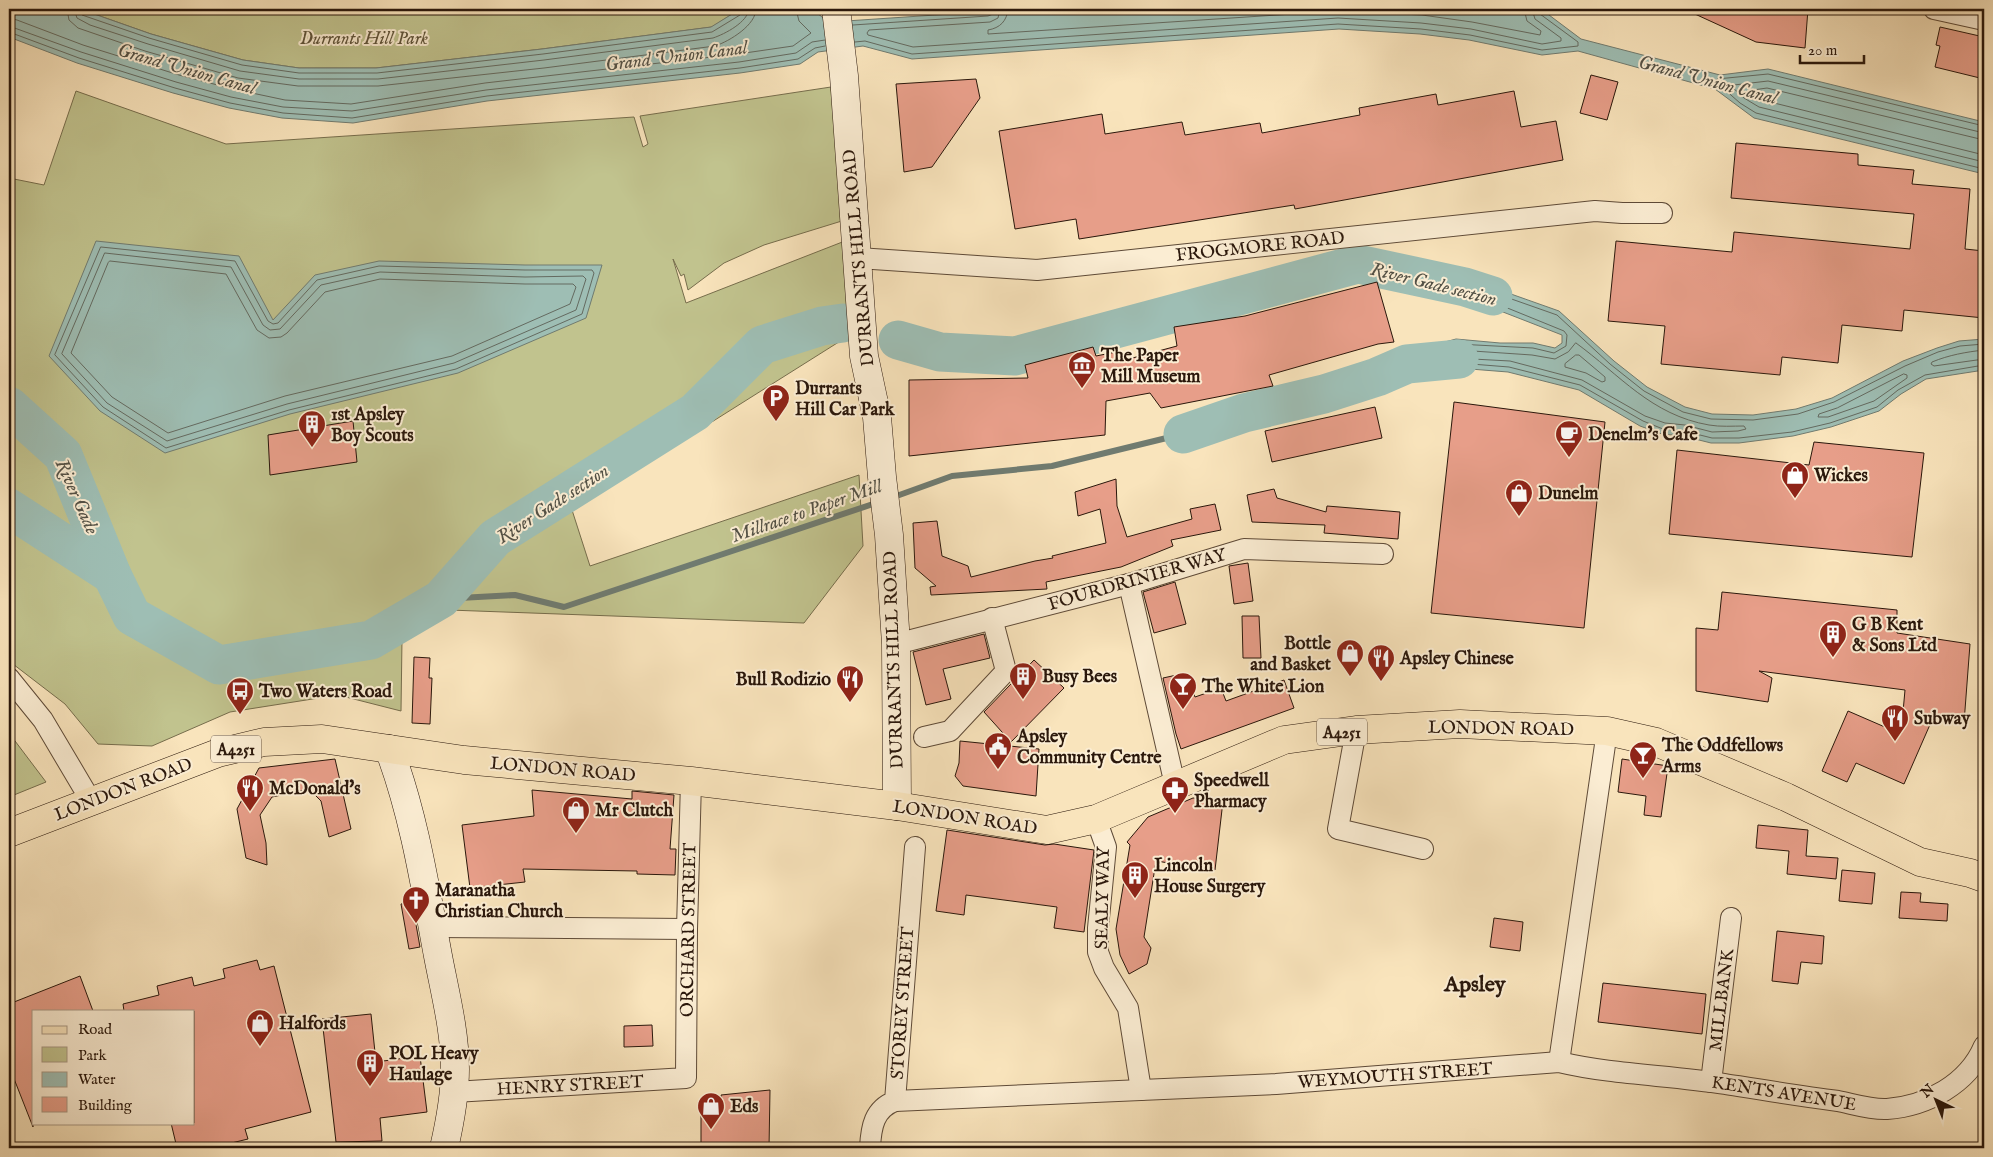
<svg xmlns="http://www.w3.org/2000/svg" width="1993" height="1157" viewBox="0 0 1993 1157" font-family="'IM FELL English',serif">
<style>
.green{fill:#c1c38e;stroke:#766d4c}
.water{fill:#9ebeb4;stroke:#707b70}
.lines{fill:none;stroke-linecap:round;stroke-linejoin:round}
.shore{stroke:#646a60;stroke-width:1}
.stream{stroke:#707b70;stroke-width:6}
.river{stroke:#9ebeb4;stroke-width:39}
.building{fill:#e79e89;stroke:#2a170b}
.street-casing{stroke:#5e4a37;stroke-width:22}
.secondary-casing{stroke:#2a170b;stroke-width:29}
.primary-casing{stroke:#2a170b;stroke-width:29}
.street{stroke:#fbedd3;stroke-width:20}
.secondary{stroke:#fbedd3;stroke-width:28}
.primary{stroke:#f9e4bc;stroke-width:28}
.labels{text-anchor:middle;stroke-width:4;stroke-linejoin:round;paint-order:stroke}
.shield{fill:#fbedd3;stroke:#695747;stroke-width:1}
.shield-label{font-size:16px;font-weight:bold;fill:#2a170b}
.park-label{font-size:18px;font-style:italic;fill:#5f5339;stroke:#fbedd3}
.street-label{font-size:18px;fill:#2a170b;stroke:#fbedd3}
.poi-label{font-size:18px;font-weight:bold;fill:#2a170b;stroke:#fbedd3;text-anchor:start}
.water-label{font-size:19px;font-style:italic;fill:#535146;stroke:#fbedd3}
.district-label{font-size:22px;font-weight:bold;fill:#2a170b;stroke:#fbedd3}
</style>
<rect width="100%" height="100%" fill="#f9e4bc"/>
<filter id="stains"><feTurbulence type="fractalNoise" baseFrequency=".004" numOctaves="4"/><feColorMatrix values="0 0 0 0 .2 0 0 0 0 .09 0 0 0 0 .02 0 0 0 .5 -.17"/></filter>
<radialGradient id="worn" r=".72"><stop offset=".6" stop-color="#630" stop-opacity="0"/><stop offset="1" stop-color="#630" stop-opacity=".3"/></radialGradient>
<g class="green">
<path d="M80,9H756L737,11L712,27L542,49L376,68H299L243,60L151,34Z"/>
<path d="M831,87L845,220L764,245L724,263L688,290L684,274L681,276L673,259L686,303L850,239L861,328L572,510L590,566L859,475L863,546L804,623L449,610L402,639L401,711L338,695L230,712L152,746L98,744L65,704L9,661V178L44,185L76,91L226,144L634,117L643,147L648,144L640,116Z"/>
<path d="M9,733L46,782L9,797Z"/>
</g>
<g class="water">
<path d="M9,9H80L151,34L243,60L299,68H376L542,49L711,27L737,11L756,9H812L827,21H846L1025,9H1534L1545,12L1581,39L1720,75L1768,69L1984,122V174L1754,118L1715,89L1578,51L1542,55L1469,40L1420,34L1339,29L912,59L863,46L818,52L800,64L740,73L487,101L353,123L282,118L229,108L173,93L77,63L9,37Z"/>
<path d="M96,241L239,256L273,320L315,275L379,261L525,265H602L586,318L458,373L290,414L165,453L100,411L49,356Z"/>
<path d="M1415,269L1460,276L1559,311L1614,361L1647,387L1685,407L1712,414L1753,415L1796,409L1832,398L1903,361L1937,348L1959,341L1984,339V370L1926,379L1901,394L1879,411L1831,427L1793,436L1739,443H1711L1683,436L1662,434L1640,426L1579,390L1508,372L1407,364L1419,349L1456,339L1500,343H1533L1555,348L1562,343V335L1503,312Z"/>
</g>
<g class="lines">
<g class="shore">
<path d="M67,9L69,20L78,28L145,51L238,78L298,86H378L544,68L715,46C730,41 756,25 756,9"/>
<path d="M74,9L77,18L90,25L148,44L240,71L299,79H378L544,60L713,38C725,34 748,22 749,9"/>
<path d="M81,9L82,15L149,38L242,65L299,73H377L543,54L712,32L740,15L743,9"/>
<path d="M1000,9L998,18L990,22L869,30L867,33L868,35L913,47L1338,18L1421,23L1471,29L1542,44L1561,41V38L1535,19L1532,9"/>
<path d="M1008,9C1007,21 1000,28 988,30V34L1338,11L1422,15L1472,22L1540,35L1541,31L1527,21L1524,9"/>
<path d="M9,18L17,20L83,45L179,75L233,89L285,100L351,104L485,83L738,54L793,46L811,33L799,21L796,9"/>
<path d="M853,25L988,16L993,14L994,9"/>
<path d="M9,26L81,52L176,82L231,97L283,107L352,111L486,90L739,62L796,53L812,42L825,40"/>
<path d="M9,32L79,58L175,88L230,103L283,113L352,118L487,96L740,68L798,59L815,48L825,46"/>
<path d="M855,42L865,41L912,54L1338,24L1421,29L1470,35L1542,50L1578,46V42L1540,14L1538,9"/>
<path d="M1984,126L1768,74L1717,79L1715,81L1740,103L1756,113L1984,169"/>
<path d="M1984,133L1768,81L1734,85L1732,87L1744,98L1759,107L1984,162"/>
<path d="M1984,140L1767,88L1753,90L1751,92L1762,100L1984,155"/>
<path d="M101,247L235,261L268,321L273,324L278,323L317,280L379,266L525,270H592L594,273L582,314L456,369L289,410L166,448L103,407L55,355Z"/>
<path d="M105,253L231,267L263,325L270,330L280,329L321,285L380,272L525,277L583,276L586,279L576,310L454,363L287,404L167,441L107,403L62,354Z"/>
<path d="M110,261L226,274L257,330L269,338L281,337L287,333L325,292L380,279L525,284H573L576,287L570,304L452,356L285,396L168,433L112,397L71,353L108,263Z"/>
<path d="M1576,343C1620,375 1651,415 1709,425C1720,427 1733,426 1744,426L1746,429L1738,431L1712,432L1685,425L1665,423L1645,416L1582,380L1510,361L1454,358L1448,355L1449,352L1458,350L1532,355L1555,359L1568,352Z"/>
<path d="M1984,344L1960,346L1938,352L1905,366L1834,402L1798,414L1753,420L1711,419L1683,412L1644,391L1610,364L1557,315L1466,283L1464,285L1465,288L1505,307L1564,331L1567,335L1566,346L1554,353L1533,348L1457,344L1422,353L1419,358L1421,360L1509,367L1580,385L1643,421L1663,429L1684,431L1712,438H1739L1792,432L1830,423L1877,407L1898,390L1925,375L1984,365"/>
<path d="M1984,350C1966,352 1949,355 1932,362L1931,364L1934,366L1984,359"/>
<path d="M1576,355H1579L1605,377V381L1602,382L1586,373L1565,367V364Z"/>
<path d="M1904,374L1907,375V378L1874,401L1828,417H1818L1819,414L1837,408Z"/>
</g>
<g class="stream">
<path d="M891,498L952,476L1052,466L1183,434"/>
<path d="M441,599L515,595L564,607L879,502"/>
</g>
<g class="river">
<path d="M898,340L940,352L1015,356L1358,264L1465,287L1493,296"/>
<path d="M9,406L63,455L112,575L132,616L219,665L371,640L441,599L495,538L695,412L762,345L822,326L843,323"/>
<path d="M1183,434L1244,413L1324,394L1377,377L1407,364L1459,359"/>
<path d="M9,508L112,575"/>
</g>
</g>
<g class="building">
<path d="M1684,9H1808L1805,48L1756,42Z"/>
<path d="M1940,27L1984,37V79L1935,67L1940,46L1936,45Z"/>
<path d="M1591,75L1618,82L1607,120L1580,113Z"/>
<path d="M976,79L980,98L932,167L904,172L896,84Z"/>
<path d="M1514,91L1521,127L1556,121L1563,160L1295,209L1294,205L1079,239L1076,219L1015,229L999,131L1102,114L1105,134L1182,122L1185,135L1260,123L1262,133L1360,115L1359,108L1436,94L1438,105Z"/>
<path d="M1736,143L1858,154V165L1914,170L1912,184L1970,189L1965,249L1984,251V318L1904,310L1902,331L1842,325L1838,363L1782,357L1780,375L1661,364L1665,326L1608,321L1616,241L1732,252L1734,232L1910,249L1914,214L1731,198Z"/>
<path d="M1377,282L1394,342L1378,344L1269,375L1273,386L1161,408L1150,393L1106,401L1105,435L909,456V380L1028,378L1025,365L1093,347L1096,356L1121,351L1125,360L1177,346L1174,327L1245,316Z"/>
<path d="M1454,402L1605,422L1584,628L1431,613Z"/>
<path d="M1375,407L1382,438L1272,462L1265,431Z"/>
<path d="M353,421L357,462L270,475L268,435Z"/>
<path d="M1814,442L1924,453L1912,557L1669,534L1677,450L1809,465Z"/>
<path d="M1116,479L1117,506L1127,537L1192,519L1190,509L1215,504L1221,530L1171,540L1173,546L1121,567L1046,582L1047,589L931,595L930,587L936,586L915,568L913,523L937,521L942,556L968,566L971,577L1035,561L1053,558L1052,556L1106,543L1100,509L1078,516L1075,492Z"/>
<path d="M1274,489L1277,498L1326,512L1327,506L1400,512L1398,539L1324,533L1325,525L1252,522L1247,495Z"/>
<path d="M1248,563L1253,601L1234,604L1229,566Z"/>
<path d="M1175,582L1186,624L1154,633L1143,592Z"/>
<path d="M1722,592L1897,610V633L1970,644L1964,723L1932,720L1904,784L1856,763L1847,782L1822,771L1848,711L1901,734L1905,690L1759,671L1772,678L1768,702L1696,691V628L1718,630Z"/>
<path d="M1242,616H1259L1261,658H1243Z"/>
<path d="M984,634L990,658L943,669L951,699L926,705L913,652Z"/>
<path d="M414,657L430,658L429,678H432L430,724L412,723Z"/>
<path d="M1034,660L1064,688L1011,742L984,712Z"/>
<path d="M1186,673L1195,697L1221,688L1226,701L1284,680L1294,708L1181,749L1176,734L1163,678Z"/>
<path d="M960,741L1039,749L1036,796L963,786L955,776L959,763Z"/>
<path d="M335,759L351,829L329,837L321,801L309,789L272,797L260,815L266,843L267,865L246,858L237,809L259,768Z"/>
<path d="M1622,759L1668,766L1661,817L1644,815L1646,796L1618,792Z"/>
<path d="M532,790L632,799V791L674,795L670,849H676L675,875L637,874V871L523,869L525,882L470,888L462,825L534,816Z"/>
<path d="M1193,798L1223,801L1215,870L1156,861L1144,937L1151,948L1147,964L1129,974L1120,955L1116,929L1130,845L1127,842L1148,817Z"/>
<path d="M1758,825L1808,830L1806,856L1838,858L1836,879L1787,874L1789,851L1756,848Z"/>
<path d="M947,830L1045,845L1054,844L1094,850L1084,932L1054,928L1057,907L966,895L964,915L936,911Z"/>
<path d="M1842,870L1875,873L1872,904L1839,901Z"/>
<path d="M1901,892L1921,893L1920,902L1948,904L1947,921L1899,918Z"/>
<path d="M412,902L420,947L409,949L401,904Z"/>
<path d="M1494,918L1523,922L1520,951L1490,947Z"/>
<path d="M1777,931L1824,936L1822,964L1801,962L1798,984L1772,981Z"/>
<path d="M257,960L260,970L274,966L311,1112L245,1129L248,1139L211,1148H177L171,1123H194V1011H124L123,1004L159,995L157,986L192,977L194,986L225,978L223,969Z"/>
<path d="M80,976L93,1011H34L33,1127L9,1066V1004Z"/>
<path d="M1603,983L1706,994L1702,1034L1598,1022Z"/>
<path d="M371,1014L376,1062L420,1056L427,1112L380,1118L382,1141L336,1142L322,1019Z"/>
<path d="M652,1025L653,1046L624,1047V1026Z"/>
<path d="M770,1090L769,1148H701V1111H721V1095Z"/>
</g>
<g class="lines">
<g class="street-casing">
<g id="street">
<path d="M1934,9L1984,20"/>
<path d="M858,258L1037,270L1595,211L1622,213H1662"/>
<path d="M1129,584L1175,785"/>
<path d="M896,644L1129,584L1244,549L1383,554"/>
<path d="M9,678L43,720L91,801"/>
<path d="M1356,730L1338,829L1423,849"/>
<path d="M924,737L950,731L1006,671L992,618"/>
<path d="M1096,819L1106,847L1098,928V952L1104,968L1128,1008L1141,1090"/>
<path d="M433,927L687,929"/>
<path d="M1559,1062L1607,731"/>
<path d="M1711,1082L1731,918"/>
<path d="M454,1092L686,1078L687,929L691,781"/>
<path d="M895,1101L1276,1084L1559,1062C1614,1075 1670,1075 1725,1084C1763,1090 1800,1096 1838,1101C1853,1104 1872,1110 1887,1109C1927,1106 1968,1084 1984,1046"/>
<path d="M870,1148C871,1127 874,1109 895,1101L915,847"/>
</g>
</g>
<g class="secondary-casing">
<g id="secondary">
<path d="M836,9L844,76L864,356L877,417L882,477L889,535L896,644L897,806"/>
<path d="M389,749C414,815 425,886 438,956C445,993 455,1031 455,1069C455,1096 450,1122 444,1148"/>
</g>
</g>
<g class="primary-casing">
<path id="primary" d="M9,833L218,753L264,742L322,739L464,760L691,781L897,806L1047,830L1096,819L1284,740L1356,730L1460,724L1607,731L1656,742L1786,797L1920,862L1970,873L1984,878"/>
</g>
<use href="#street" class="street"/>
<use href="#secondary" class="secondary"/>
<use href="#primary" class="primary"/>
</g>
<defs>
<g id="museum-pin" transform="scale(1.4375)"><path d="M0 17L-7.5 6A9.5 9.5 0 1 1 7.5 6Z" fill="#8f2418" stroke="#fbedd3"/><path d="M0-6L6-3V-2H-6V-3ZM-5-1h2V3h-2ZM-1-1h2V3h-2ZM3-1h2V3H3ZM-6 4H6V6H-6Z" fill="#fff"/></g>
<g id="parking-pin" transform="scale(1.4375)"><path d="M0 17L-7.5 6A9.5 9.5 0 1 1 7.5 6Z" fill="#8f2418" stroke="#fbedd3"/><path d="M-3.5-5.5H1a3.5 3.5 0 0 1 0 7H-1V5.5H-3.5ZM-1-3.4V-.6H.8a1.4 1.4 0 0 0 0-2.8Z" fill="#fff"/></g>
<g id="building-pin" transform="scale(1.4375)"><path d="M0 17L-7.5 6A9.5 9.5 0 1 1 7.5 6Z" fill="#8f2418" stroke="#fbedd3"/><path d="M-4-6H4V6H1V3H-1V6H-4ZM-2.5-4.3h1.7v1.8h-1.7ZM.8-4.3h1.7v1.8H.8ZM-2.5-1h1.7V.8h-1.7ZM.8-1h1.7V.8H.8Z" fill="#fff"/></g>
<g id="cafe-pin" transform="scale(1.4375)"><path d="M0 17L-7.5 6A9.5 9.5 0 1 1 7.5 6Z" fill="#8f2418" stroke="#fbedd3"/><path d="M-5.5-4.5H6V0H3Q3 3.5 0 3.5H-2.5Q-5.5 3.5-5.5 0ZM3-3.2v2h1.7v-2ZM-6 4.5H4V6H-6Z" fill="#fff"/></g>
<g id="shop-pin" transform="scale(1.4375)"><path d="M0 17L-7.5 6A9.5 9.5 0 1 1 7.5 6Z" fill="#8f2418" stroke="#fbedd3"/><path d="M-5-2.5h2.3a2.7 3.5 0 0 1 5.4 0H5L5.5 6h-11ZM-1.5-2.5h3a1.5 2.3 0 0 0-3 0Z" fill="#fff"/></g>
<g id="restaurant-pin" transform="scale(1.4375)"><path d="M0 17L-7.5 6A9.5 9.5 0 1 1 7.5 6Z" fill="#8f2418" stroke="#fbedd3"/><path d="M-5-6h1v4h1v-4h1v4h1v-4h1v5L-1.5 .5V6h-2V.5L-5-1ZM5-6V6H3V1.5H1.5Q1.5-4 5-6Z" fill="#fff"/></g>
<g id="bar-pin" transform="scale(1.4375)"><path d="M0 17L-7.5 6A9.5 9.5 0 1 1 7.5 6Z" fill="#8f2418" stroke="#fbedd3"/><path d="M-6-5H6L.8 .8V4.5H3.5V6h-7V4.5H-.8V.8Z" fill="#fff"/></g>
<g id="bus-pin" transform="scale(1.4375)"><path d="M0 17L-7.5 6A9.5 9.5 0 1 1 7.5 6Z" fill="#8f2418" stroke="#fbedd3"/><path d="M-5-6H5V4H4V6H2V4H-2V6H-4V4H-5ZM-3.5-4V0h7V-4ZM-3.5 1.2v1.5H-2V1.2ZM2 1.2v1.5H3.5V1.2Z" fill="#fff"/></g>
<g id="civic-pin" transform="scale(1.4375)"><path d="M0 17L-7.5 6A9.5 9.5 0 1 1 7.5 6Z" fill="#8f2418" stroke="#fbedd3"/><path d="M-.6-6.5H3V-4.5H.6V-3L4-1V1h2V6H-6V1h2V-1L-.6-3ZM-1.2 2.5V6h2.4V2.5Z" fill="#fff"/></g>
<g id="pharmacy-pin" transform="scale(1.4375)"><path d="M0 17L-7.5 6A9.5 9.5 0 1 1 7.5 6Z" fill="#8f2418" stroke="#fbedd3"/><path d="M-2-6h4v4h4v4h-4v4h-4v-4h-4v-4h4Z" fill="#fff"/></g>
<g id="church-pin" transform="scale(1.4375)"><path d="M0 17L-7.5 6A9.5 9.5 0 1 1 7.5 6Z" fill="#8f2418" stroke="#fbedd3"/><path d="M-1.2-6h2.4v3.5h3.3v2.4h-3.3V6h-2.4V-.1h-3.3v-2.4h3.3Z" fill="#fff"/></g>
</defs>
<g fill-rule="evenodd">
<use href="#museum-pin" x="1082" y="365"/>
<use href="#parking-pin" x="776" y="398"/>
<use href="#building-pin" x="312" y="424"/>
<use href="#cafe-pin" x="1569" y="434"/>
<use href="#shop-pin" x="1795" y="475"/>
<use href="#shop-pin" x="1519" y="493"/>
<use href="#building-pin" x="1833" y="634"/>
<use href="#shop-pin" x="1350" y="653"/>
<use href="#restaurant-pin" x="1381" y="658"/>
<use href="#building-pin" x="1023" y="676"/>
<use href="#restaurant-pin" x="850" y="679"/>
<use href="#bar-pin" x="1183" y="686"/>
<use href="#bus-pin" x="240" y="691"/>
<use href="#restaurant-pin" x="1895" y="718"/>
<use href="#civic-pin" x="998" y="746"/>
<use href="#bar-pin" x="1643" y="755"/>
<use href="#restaurant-pin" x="250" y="788"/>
<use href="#pharmacy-pin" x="1175" y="790"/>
<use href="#shop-pin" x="576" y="810"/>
<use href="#building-pin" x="1135" y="875"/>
<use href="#church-pin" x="416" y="900"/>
<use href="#shop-pin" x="260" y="1023"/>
<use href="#building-pin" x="370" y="1063"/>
<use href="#shop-pin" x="711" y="1106"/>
</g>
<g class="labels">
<g class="shield">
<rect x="1317" y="718.5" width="50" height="27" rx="4"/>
<rect x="211" y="735.5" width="50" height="27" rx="4"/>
</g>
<g class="shield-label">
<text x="1342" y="738">A4251</text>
<text x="236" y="755">A4251</text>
</g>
<g class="park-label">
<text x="364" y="44">Durrants Hill Park</text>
</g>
<g class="street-label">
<text transform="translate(1260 246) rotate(-6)" y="6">FROGMORE ROAD</text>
<text transform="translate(858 258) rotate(-95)" y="6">DURRANTS HILL ROAD</text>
<text transform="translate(1137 579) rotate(-16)" y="6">FOURDRINIER WAY</text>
<text transform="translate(893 660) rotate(-92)" y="6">DURRANTS HILL ROAD</text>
<text transform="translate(1501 728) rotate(1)" y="6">LONDON ROAD</text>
<text transform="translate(563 769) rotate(5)" y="6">LONDON ROAD</text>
<text transform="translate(123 789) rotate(-21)" y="6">LONDON ROAD</text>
<text transform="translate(965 817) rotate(9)" y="6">LONDON ROAD</text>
<text transform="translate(1102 898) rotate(-89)" y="6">SEALY WAY</text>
<text transform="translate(688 930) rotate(-89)" y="6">ORCHARD STREET</text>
<text transform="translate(1721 1000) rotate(-83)" y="6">MILLBANK</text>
<text transform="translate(902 1003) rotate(-86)" y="6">STOREY STREET</text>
<text transform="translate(1395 1075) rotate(-4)" y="6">WEYMOUTH STREET</text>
<text transform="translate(570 1085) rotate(-3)" y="6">HENRY STREET</text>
<text transform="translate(1784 1093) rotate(9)" y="6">KENTS AVENUE</text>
</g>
<g class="poi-label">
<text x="1101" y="361">The Paper<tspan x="1101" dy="21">Mill Museum</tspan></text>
<text x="795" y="394">Durrants<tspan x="795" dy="21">Hill Car Park</tspan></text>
<text x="331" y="420">1st Apsley<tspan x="331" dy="21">Boy Scouts</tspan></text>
<text x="1588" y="440">Denelm's Cafe</text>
<text x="1814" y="481">Wickes</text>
<text x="1538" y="499">Dunelm</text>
<text x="1852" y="630">G B Kent<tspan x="1852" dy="21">&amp; Sons Ltd</tspan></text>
<text x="1331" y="649" text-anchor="end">Bottle<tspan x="1331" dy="21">and Basket</tspan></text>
<text x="1400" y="664">Apsley Chinese</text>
<text x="1042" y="682">Busy Bees</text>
<text x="831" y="685" text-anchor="end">Bull Rodizio</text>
<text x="1202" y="692">The White Lion</text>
<text x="259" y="697">Two Waters Road</text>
<text x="1914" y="724">Subway</text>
<text x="1017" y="742">Apsley<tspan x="1017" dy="21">Community Centre</tspan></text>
<text x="1662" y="751">The Oddfellows<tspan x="1662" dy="21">Arms</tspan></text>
<text x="1194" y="786">Speedwell<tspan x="1194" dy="21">Pharmacy</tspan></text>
<text x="269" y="794">McDonald's</text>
<text x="595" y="816">Mr Clutch</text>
<text x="1154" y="871">Lincoln<tspan x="1154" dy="21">House Surgery</tspan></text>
<text x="435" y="896">Maranatha<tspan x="435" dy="21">Christian Church</tspan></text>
<text x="279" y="1029">Halfords</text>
<text x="389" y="1059">POL Heavy<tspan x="389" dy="21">Haulage</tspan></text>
<text x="730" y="1112">Eds</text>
</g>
<g class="water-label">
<text transform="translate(676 55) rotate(-7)" y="7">Grand Union Canal</text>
<text transform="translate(187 68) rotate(16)" y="7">Grand Union Canal</text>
<text transform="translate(1708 79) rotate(15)" y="7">Grand Union Canal</text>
<text transform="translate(1434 283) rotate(14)" y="7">River Gade section</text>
<text transform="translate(78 496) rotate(66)" y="7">River Gade</text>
<text transform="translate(552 503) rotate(-33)" y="7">River Gade section</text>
<text transform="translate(806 510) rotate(-19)" y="7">Millrace to Paper Mill</text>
</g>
<g class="district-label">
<text x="1475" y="991">Apsley</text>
</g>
</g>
<rect width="1993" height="1157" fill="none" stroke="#f9e4bc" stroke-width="30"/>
<rect x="10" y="10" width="1973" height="1137" fill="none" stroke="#2a170b" stroke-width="2.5"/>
<rect x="15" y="15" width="1963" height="1127" fill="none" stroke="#2a170b"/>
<rect x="32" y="1010" width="162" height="115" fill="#fbedd3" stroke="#a79783"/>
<rect x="42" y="1026" width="25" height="8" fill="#f9e4bc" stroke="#a79783"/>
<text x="78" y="1034" font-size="15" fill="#2a170b">Road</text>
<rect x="42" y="1047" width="25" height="15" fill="#c1c38e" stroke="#a79783"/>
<text x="78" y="1060" font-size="15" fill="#2a170b">Park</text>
<rect x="42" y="1072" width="25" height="15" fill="#9ebeb4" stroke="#a79783"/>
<text x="78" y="1084" font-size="15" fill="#2a170b">Water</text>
<rect x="42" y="1097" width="25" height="15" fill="#e79e89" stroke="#a79783"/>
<text x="78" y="1110" font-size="15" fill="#2a170b">Building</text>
<g transform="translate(1936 1100) rotate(317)" stroke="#fbedd3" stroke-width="4" paint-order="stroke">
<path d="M0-4L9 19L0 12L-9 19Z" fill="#2a170b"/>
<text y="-8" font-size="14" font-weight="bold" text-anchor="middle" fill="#2a170b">N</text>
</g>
<path d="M1800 55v8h64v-8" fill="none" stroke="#2a170b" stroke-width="2.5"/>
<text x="1808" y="55" font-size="15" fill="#2a170b" stroke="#fbedd3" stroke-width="4" paint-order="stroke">20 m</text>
<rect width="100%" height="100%" filter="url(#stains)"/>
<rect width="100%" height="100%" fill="url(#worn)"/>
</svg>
